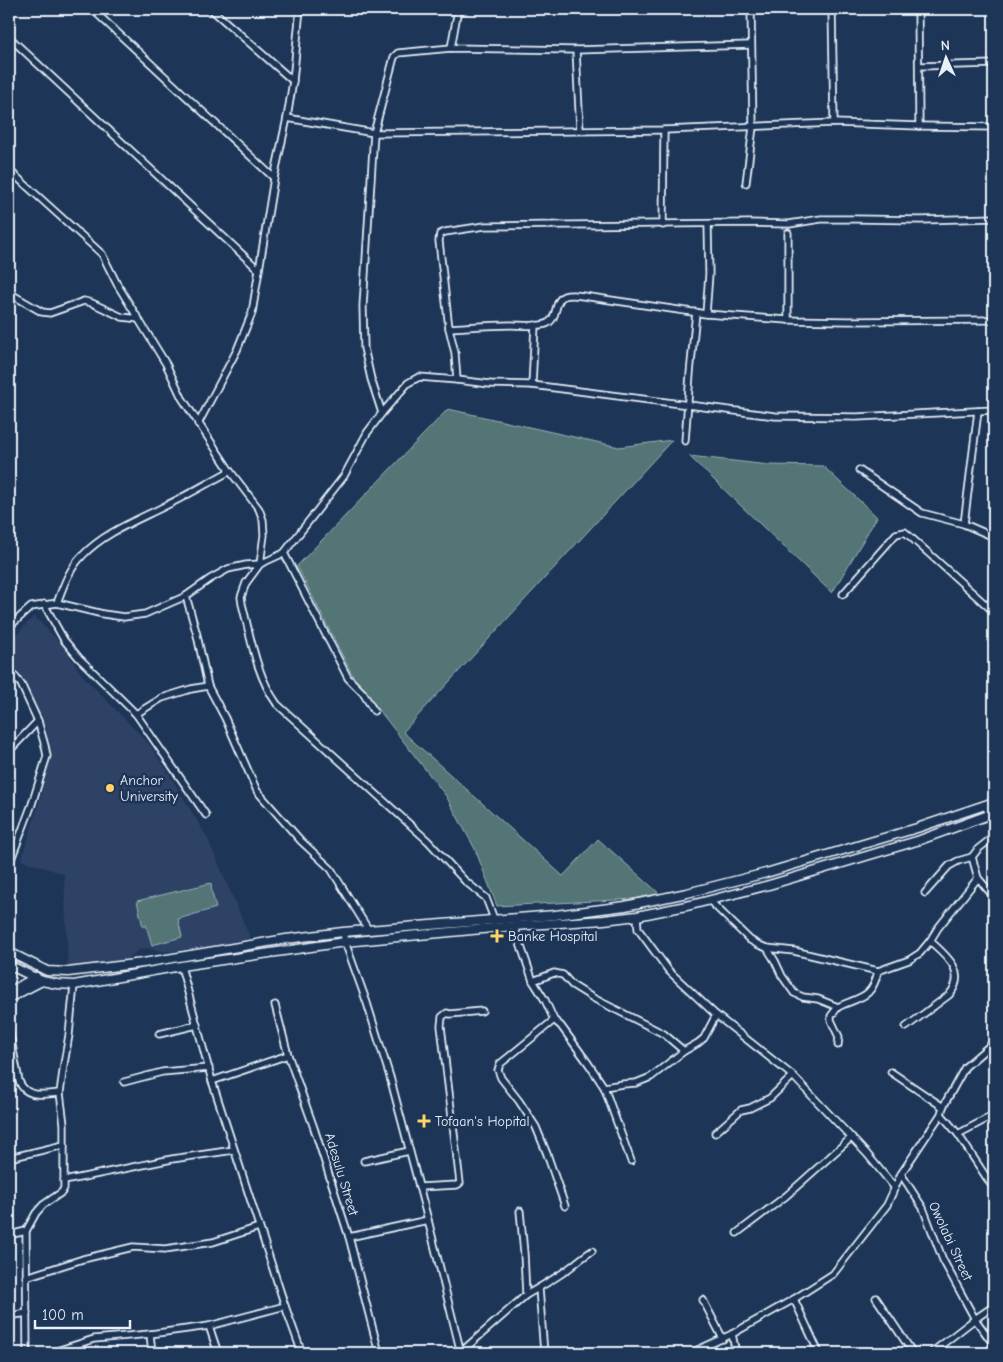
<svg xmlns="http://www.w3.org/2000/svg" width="1003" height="1362" viewBox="0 0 1003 1362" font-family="'Comic Neue',sans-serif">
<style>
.built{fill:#2d4266}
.green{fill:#527475;stroke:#9db2b6}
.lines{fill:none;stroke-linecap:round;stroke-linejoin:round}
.street-casing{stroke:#e8f1f8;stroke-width:9}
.secondary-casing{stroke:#e8f1f8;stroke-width:11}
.street{stroke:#1d3557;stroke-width:5.5}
.secondary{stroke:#1d3557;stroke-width:8}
.poi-dot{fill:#ffd166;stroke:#1d3557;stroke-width:2}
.labels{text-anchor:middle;stroke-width:5;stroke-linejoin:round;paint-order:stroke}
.poi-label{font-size:14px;fill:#e8f1f8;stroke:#1d3557;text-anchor:start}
.street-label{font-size:14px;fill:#e8f1f8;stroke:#1d3557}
</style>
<rect width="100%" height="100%" fill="#1d3557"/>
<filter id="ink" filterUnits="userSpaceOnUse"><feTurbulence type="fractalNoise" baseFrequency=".02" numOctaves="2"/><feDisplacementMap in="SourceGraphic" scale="10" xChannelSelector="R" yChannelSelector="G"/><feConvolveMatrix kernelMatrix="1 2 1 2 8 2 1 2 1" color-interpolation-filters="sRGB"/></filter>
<g filter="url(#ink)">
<path class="built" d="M34,616L65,648L81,674L149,744L166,769L207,837L252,942L165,952L147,948L139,950L127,959L68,969L64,874L21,860L38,807L49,765L47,730L36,706L9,665V640L20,631Z"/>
<g class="green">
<path d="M448,409L619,447L672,440L403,732L563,876L598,839L661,895L635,899L497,906L475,849L446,796L354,678L297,566Z"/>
<path d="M689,456L769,465L823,466L877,517L832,593Z"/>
<path d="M211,883L212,893L216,908L178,919L182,937L152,945L146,925L143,927L137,901Z"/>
</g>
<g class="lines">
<g class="street-casing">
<g id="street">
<path d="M92,9L274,178"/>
<path d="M211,9L293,81"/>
<path d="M832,9L834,123"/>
<path d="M918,9L919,126"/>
<path d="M9,37L259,270"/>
<path d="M451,48L458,9"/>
<path d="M576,50L580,130"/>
<path d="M919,66L994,64"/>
<path d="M287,118L374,133L664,130L834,123L919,126L994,127"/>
<path d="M9,170L102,254L117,284L166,364L182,398L230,471L259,509L263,520L264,535L260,564L246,583L241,597L242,604C251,638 256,675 277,704L428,841L465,881L486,898L494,919"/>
<path d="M746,183L753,127L751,9"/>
<path d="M663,225L664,130"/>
<path d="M788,233V320"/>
<path d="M9,293L42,312L50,313L84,301L92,303L122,317L139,319"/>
<path d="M706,314L709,274L708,224"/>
<path d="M449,328C469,327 490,325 511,325C520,325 537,327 546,324C559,319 553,301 564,296C570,294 577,295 583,296L706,314L788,320L848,321L994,320"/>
<path d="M457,380L455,353L449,328L439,241L440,234L445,232L485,226L749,223L789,224L821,219H854L921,220L994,218"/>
<path d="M532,385L535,325"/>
<path d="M382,413L371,379L364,348L363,306L374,133L394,57L398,53L451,48L576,50L751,45"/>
<path d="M198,424L237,350L252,313L274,178L287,118L293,81L300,9"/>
<path d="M685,441L690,374L696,312"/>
<path d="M859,470L922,513L964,524L994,537"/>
<path d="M964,524L978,411"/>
<path d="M284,553L348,678L363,693L374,711"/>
<path d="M843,594L896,534L905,532L994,612"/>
<path d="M186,596L197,635L208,686L225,718L257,791L301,841L331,869L368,929"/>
<path d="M57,603C63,587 69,569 82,556C104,533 135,521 163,507C186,496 208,483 230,471"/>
<path d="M44,604L64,640L79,658L136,714L206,815"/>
<path d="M9,627L31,607L57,603L103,614L124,617L145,614L186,596L210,579L228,569L246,565L260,564L284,553L344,476L367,433L382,413L408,383L419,377L457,380L490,384L532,385L775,416L857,417L994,410"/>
<path d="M9,669L21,684L38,721L45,746L47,756L32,804L9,865"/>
<path d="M136,714L162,698L191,689L208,686"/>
<path d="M9,751L38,721"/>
<path d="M985,806C992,816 994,826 992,838L978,849L972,857L978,878L994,897"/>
<path d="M925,893L949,866L958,861L972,857"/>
<path d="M709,900L750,940L759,945L767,948L794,951L878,971L909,960L920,953L930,941L938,928L978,878"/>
<path d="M637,916L638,929L669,971L716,1015L793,1076L867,1154L895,1188"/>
<path d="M514,926L533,981L545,1000L554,1020L561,1026L588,1063L604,1087L631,1161"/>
<path d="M343,932L345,942L367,1003L390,1077L428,1220L461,1353"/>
<path d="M767,948L775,961L782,976L794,993L803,997L818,999L838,1007C861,996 872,999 878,971"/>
<path d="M181,966L212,1081L285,1306L302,1353"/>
<path d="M533,981L554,973L563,975L572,985L593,998L664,1034L684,1051"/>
<path d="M275,1005L288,1055L314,1128L349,1237L379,1353"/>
<path d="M554,1020L500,1064L498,1070L501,1078L519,1101L536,1127L547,1154L565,1206"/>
<path d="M906,1027L949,995C968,973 947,956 930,941"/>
<path d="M9,1029L19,1081C26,1099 44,1094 60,1093"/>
<path d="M159,1034L197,1025"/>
<path d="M838,1045L839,1037L831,1020V1016L838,1007"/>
<path d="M891,1072L943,1107"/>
<path d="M212,1081L288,1055"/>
<path d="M124,1082L162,1072L209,1068"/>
<path d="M604,1087L623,1084L636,1083L651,1077L684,1051L698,1043L704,1038L716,1015"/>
<path d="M941,1114L958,1134L994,1189"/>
<path d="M715,1133L741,1110L750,1108L770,1098L793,1076"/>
<path d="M958,1134L994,1115"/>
<path d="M9,1158L64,1145"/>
<path d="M364,1161L409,1151"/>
<path d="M901,1174L923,1208L943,1260L975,1319L994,1345"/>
<path d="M64,1181L172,1159L234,1150"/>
<path d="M419,1187L457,1185L460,1183L441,1026L442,1017L447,1013L450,1014L482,1011"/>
<path d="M520,1211L524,1253L526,1295"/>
<path d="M737,1233L786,1196L852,1137"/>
<path d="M9,1235L26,1231"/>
<path d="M349,1237L428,1220"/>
<path d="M26,1277L83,1259L133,1247L165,1249L213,1242L259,1227"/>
<path d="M539,1288L544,1353"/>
<path d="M876,1298L913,1353"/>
<path d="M794,1299L819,1353"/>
<path d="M703,1300L723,1339"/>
<path d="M9,1316L27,1313"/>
<path d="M209,1326L218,1353"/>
<path d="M150,1334L152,1353"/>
<path d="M732,1334L736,1353"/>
<path d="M461,1352L526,1295C542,1286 558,1277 572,1266C578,1261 584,1256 592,1251"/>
<path d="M27,1353L26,1231L36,1213L43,1205L62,1192L64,1188V1124L60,1093L64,1064L69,1035L74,985"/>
<path d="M50,1353L94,1339L150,1334L209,1326L285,1306"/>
<path d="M691,1353L732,1334L794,1299L833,1274L887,1205L901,1174L941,1114L943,1107L965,1067L994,1042"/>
<path d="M931,1353L975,1319L994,1306"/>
</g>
</g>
<g class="secondary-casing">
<g id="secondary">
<path d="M9,952L47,971L68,972L143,963L286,939L343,932L555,915L625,906L687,893L766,873L917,828L994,802"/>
<path d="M9,965L42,981L57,984L74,985L181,966L345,942L514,926L604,920L637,916L691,905L769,885L920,840L994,813"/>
<path d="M9,992L36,977"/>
<path d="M9,998L42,981"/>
</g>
</g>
<use href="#street" class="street"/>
<use href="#secondary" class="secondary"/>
</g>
</g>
<g class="poi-dot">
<circle cx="110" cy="788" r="5"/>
<path d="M494.5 928.5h5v5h5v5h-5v5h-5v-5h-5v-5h5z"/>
<path d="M421.5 1113.5h5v5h5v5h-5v5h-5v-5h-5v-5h5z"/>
</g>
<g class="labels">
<g class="poi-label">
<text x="120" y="785">Anchor<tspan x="120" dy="16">University</tspan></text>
<text x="508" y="941">Banke Hospital</text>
<text x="435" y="1126">Tofaan's Hopital</text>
</g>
<g class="street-label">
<text transform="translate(342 1174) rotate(73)" y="5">Adesulu Street</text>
<text transform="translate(951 1241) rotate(65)" y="5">Owolabi Street</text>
</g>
</g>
<rect width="1003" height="1362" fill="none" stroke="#1d3557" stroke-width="30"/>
<rect x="15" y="15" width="973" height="1332" fill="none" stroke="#e8f1f8" stroke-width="2" filter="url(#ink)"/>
<g transform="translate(946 58) rotate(357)" stroke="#1d3557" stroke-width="4" paint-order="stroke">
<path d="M0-4L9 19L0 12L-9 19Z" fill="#e8f1f8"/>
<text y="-8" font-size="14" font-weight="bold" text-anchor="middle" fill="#e8f1f8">N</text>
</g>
<path d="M35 1320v8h95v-8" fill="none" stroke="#e8f1f8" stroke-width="2.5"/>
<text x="42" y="1320" font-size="15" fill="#e8f1f8" stroke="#1d3557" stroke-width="4" paint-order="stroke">100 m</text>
</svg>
